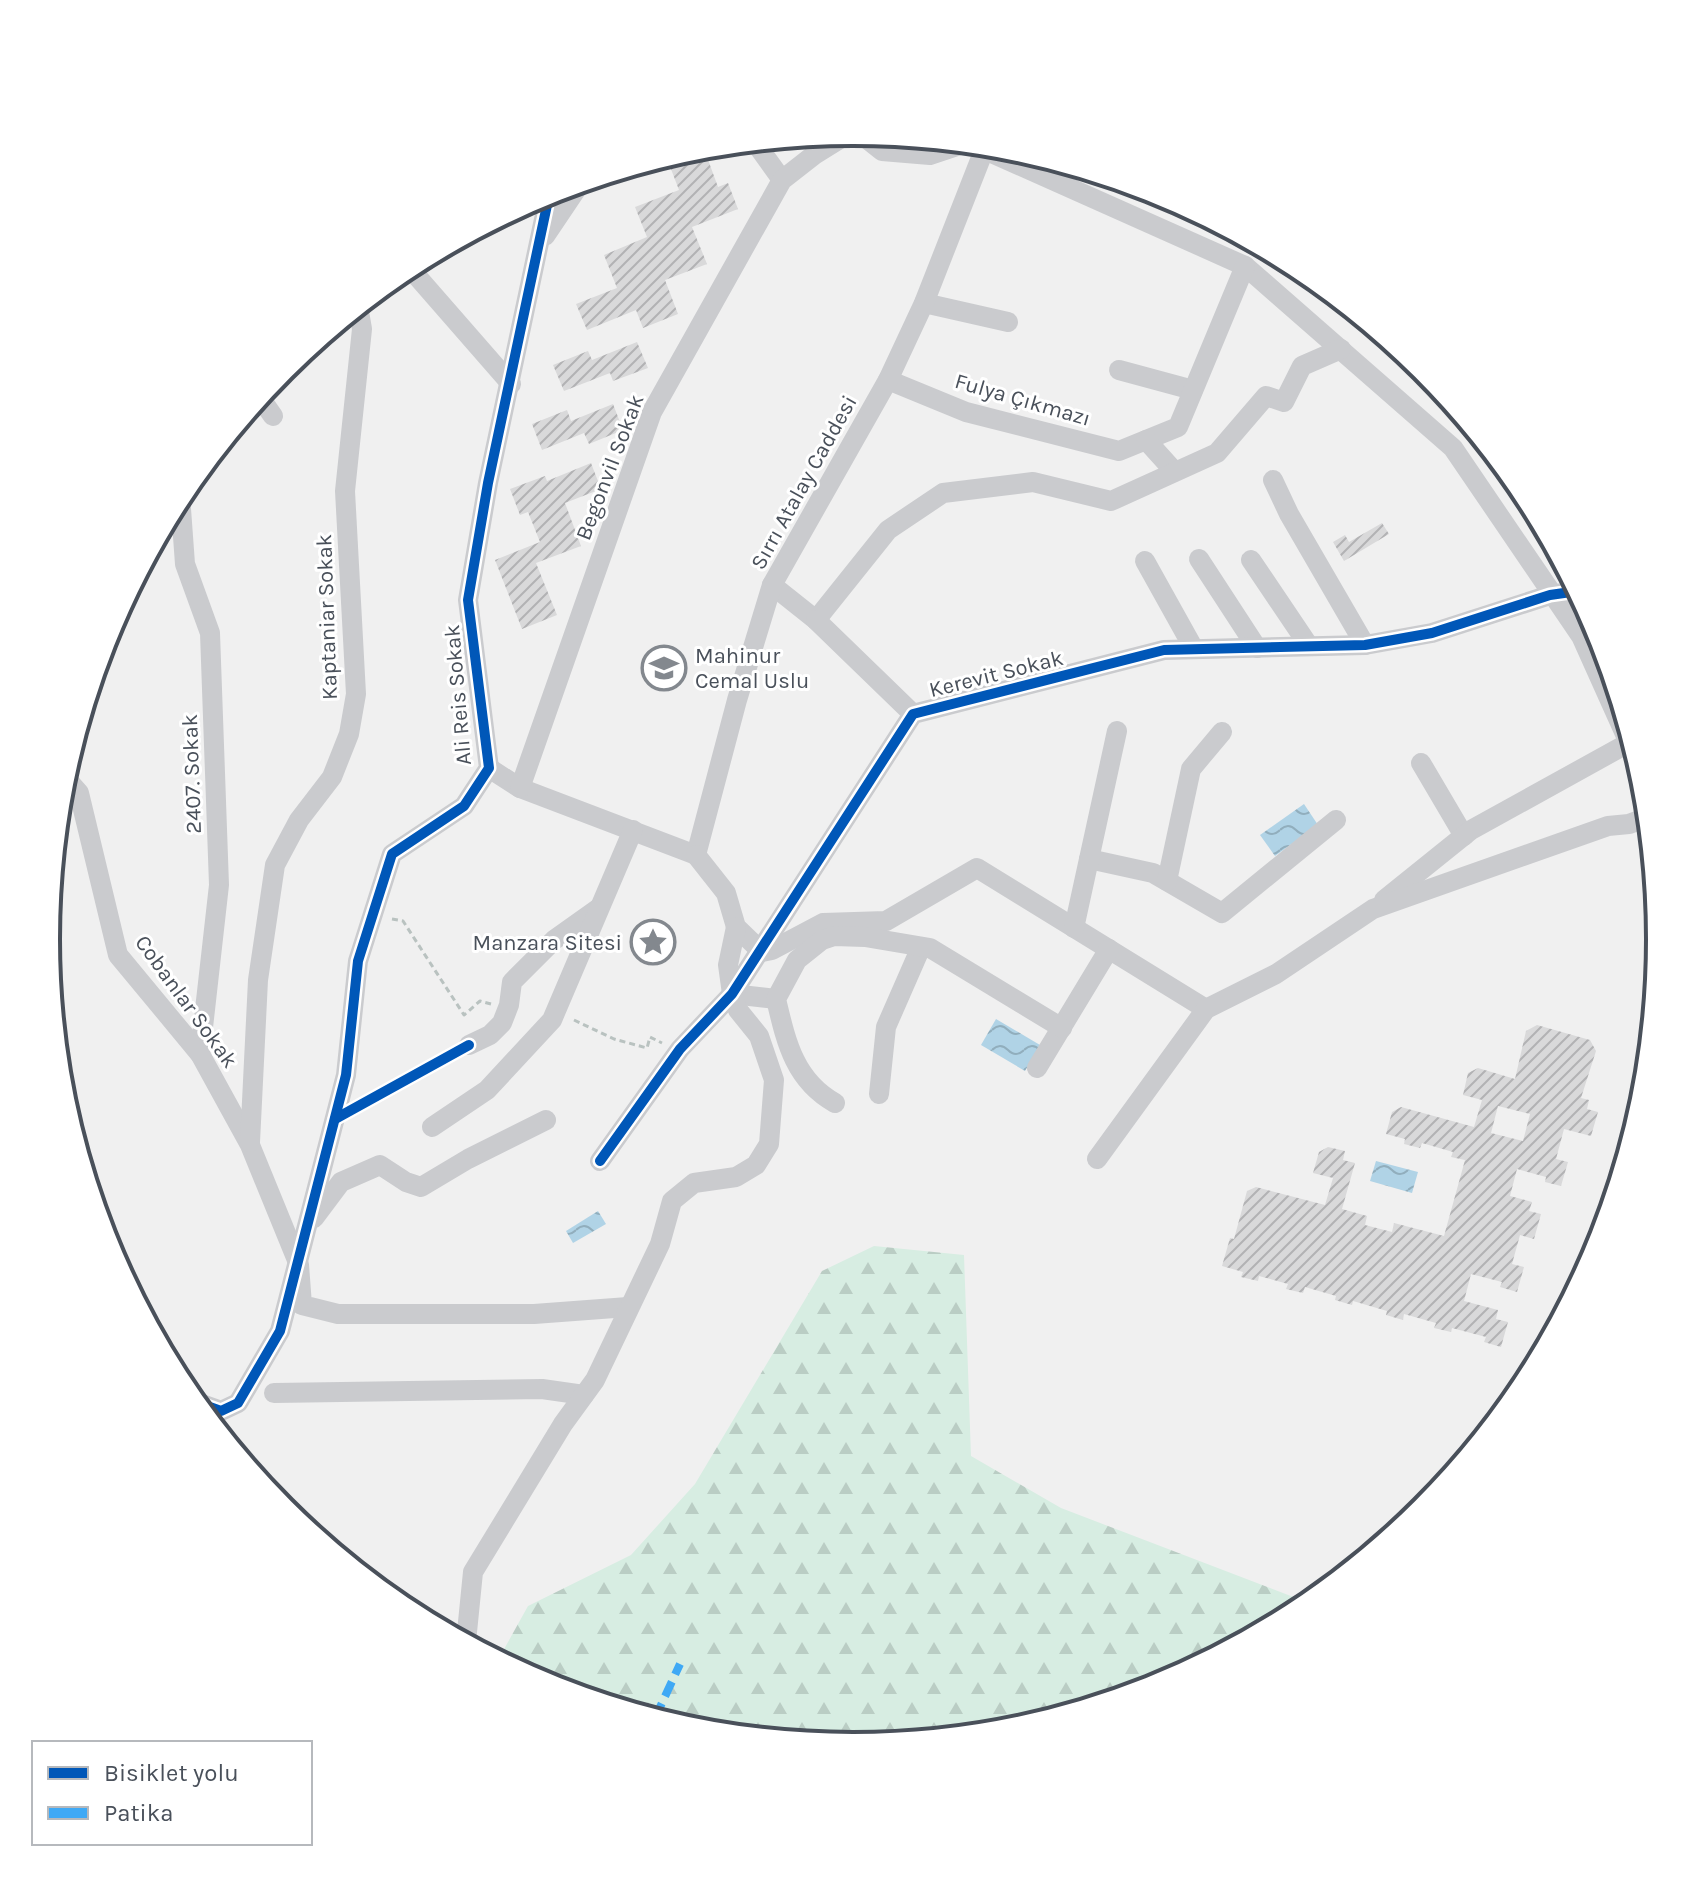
<svg xmlns="http://www.w3.org/2000/svg" width="1706" height="1877" viewBox="0 0 1706 1877" font-family="Karla,sans-serif">
<style>
.forest{fill:url(#forest-firs)}
.water{fill:url(#water-waves)}
.building{fill:url(#building-hatch);fill-rule:evenodd}
.lines{fill:none;stroke-linecap:round;stroke-linejoin:round}
.path{stroke:#b9c2c0;stroke-width:3;stroke-dasharray:6 4;stroke-linecap:butt}
.minor{stroke:#cacbce;stroke-width:20}
.quiet{stroke:#3fa9f5;stroke-width:8;stroke-dasharray:16 8;stroke-linecap:butt}
.cycleway-casing{stroke:#fff;stroke-width:15}
.cycleway{stroke:#0057b8;stroke-width:10}
.labels{text-anchor:middle;stroke-width:6;stroke-linejoin:round;paint-order:stroke}
.street-label{font-size:22px;fill:#49505a;stroke:#fff}
.poi-label{font-size:22px;fill:#49505a;stroke:#fff;text-anchor:start}
.rim{fill:none;stroke:#49505a;stroke-width:4}
</style>
<defs>
<pattern id="forest-firs" width="22" height="20" patternUnits="userSpaceOnUse" patternTransform="scale(2)"><rect width="22" height="20" fill="#d7ede2"/><path d="M5 1l3.5 6h-7zM16 11l3.5 6h-7z" fill="#bacdc4"/></pattern>
<pattern id="water-waves" width="16" height="10" patternUnits="userSpaceOnUse" patternTransform="scale(2)"><rect width="16" height="10" fill="#b0d3e6"/><path d="M0 5q4-4 8 0t8 0" fill="none" stroke="#91aebd"/></pattern>
<pattern id="building-hatch" width="6" height="6" patternUnits="userSpaceOnUse" patternTransform="scale(2)"><rect width="6" height="6" fill="#d9d9da"/><path d="M-1 1l2-2M0 6l6-6M5 7l2-2" fill="none" stroke="#b2b2b4"/></pattern>
</defs>
<rect width="100%" height="100%" fill="#f0f0f0"/>
<path class="forest" d="M874,1246L964,1255L971,1456L1061,1508L1309,1603L1161,1684L1010,1730L853,1745L695,1730L544,1684L498,1660L528,1606L631,1555L695,1484L822,1271Z"/>
<g class="water">
<path d="M1304,804L1318,825L1275,856L1260,835Z"/>
<path d="M996,1019L1040,1045L1025,1071L981,1045Z"/>
<path d="M1376,1161L1418,1172L1412,1193L1370,1181Z"/>
<path d="M598,1211L606,1224L573,1243L566,1231Z"/>
</g>
<g class="building">
<path d="M703,146L718,187L728,183L738,209L692,227L707,264L665,280L678,314L643,328L636,310L587,330L576,304L617,288L604,255L647,237L635,207L679,190L666,156Z"/>
<path d="M637,342L648,368L613,381L610,373L564,391L553,365L588,351L592,360Z"/>
<path d="M613,404L623,430L589,444L584,433L542,450L532,424L567,410L571,421Z"/>
<path d="M591,463L601,489L565,503L581,546L536,563L557,615L522,629L495,560L540,542L528,512L520,515L510,489L545,476L547,481Z"/>
<path d="M1382,523L1389,534L1344,561L1333,542L1345,535L1349,542Z"/>
<path d="M1537,1025L1590,1040L1596,1051L1581,1098L1589,1100L1587,1109L1598,1112L1591,1136L1564,1129L1556,1159L1568,1162L1561,1186L1545,1182L1546,1177L1517,1169L1510,1196L1532,1202L1529,1211L1541,1214L1534,1239L1520,1235L1512,1264L1524,1267L1517,1292L1500,1287L1502,1282L1471,1274L1464,1301L1498,1310L1496,1319L1508,1322L1501,1347L1484,1342L1486,1337L1452,1328L1451,1332L1434,1328L1436,1323L1404,1314L1403,1320L1386,1315L1387,1311L1353,1301L1352,1305L1335,1300L1336,1296L1305,1287L1303,1293L1286,1289L1288,1284L1259,1276L1258,1281L1241,1277L1243,1272L1222,1266L1230,1238L1234,1239L1247,1191L1256,1187L1325,1205L1333,1178L1313,1173L1319,1152L1328,1147L1345,1151L1343,1160L1355,1163L1342,1209L1367,1216L1365,1225L1392,1232L1394,1223L1444,1236L1465,1160L1451,1157L1453,1152L1422,1143L1420,1148L1404,1144L1405,1139L1386,1134L1392,1112L1401,1107L1474,1127L1482,1100L1463,1095L1468,1073L1478,1068L1515,1079L1526,1031ZM1498,1106L1530,1114L1523,1141L1491,1133Z"/>
</g>
<g class="lines">
<g class="path">
<path d="M392,919L403,921L464,1015L480,1001L491,1004"/>
<path d="M574,1020L614,1039L647,1048L650,1037L662,1043"/>
</g>
<g class="minor">
<path d="M858,132L882,151L930,155L966,143"/>
<path d="M754,141L782,180"/>
<path d="M985,150L1245,266L1453,448L1581,636L1629,743"/>
<path d="M545,236L582,181"/>
<path d="M408,266L511,384"/>
<path d="M924,303L1008,322"/>
<path d="M1119,370L1193,390"/>
<path d="M888,380L966,412L1119,451L1178,427L1245,266"/>
<path d="M259,396L273,416"/>
<path d="M1146,440L1174,471"/>
<path d="M1273,480L1289,514L1365,645"/>
<path d="M180,495L185,564L210,633L219,885L200,1054"/>
<path d="M1199,559L1257,648"/>
<path d="M1251,560L1309,646"/>
<path d="M1145,561L1194,649"/>
<path d="M772,585L816,620L888,530L943,493L1033,482L1111,501L1217,453L1266,396L1284,402L1302,366L1341,349"/>
<path d="M816,620L913,714"/>
<path d="M1421,763L1464,836"/>
<path d="M489,768L520,788L696,855"/>
<path d="M63,775L79,793L118,955L200,1054L250,1145L299,1265L302,1305L338,1314H534L628,1307"/>
<path d="M520,788L652,412L782,180L814,155L851,132"/>
<path d="M60,801L68,783"/>
<path d="M696,855L737,700L772,585L888,380L924,303L986,145"/>
<path d="M696,855L726,893L736,927L762,952L772,950L823,923L886,921L977,868L1206,1009"/>
<path d="M1089,859L1153,873L1222,913L1336,820"/>
<path d="M1167,881L1191,769L1222,732"/>
<path d="M1384,900L1471,830L1632,741"/>
<path d="M1074,928L1117,731"/>
<path d="M732,994L776,999"/>
<path d="M469,1045L490,1035L502,1023L509,1005L512,982L554,940L599,908"/>
<path d="M1037,1068L1109,949"/>
<path d="M879,1094L886,1027L921,947"/>
<path d="M835,1103C794,1080 786,1041 776,999L797,960L822,940L834,936L865,937L930,948L1062,1028"/>
<path d="M432,1127L487,1090L552,1020L633,830"/>
<path d="M250,1142L258,980L275,865L299,820L332,777L349,734L356,694L345,491L362,329L358,306"/>
<path d="M1097,1159L1206,1009L1276,974L1373,909L1608,826L1629,824L1648,817"/>
<path d="M600,1161L680,1049L732,994L913,714L1164,650L1365,645L1432,633L1550,595L1578,591"/>
<path d="M314,1218L341,1182L380,1165L406,1182L421,1187L468,1159L546,1120"/>
<path d="M274,1393L542,1389L584,1395"/>
<path d="M193,1401L221,1411L238,1403L280,1331L346,1075L358,961L392,854L464,806L489,768L468,600L488,483L550,191"/>
<path d="M466,1642L473,1572L563,1424L595,1380L660,1244L672,1201L694,1183L736,1177L756,1165L769,1144L774,1080L759,1036L738,1010L732,994L728,965L736,927"/>
</g>
<path class="quiet" d="M655,1718L680,1664"/>
<g class="cycleway-casing">
<g id="cycleway">
<path d="M335,1119L469,1045"/>
<path d="M600,1161L680,1049L732,994L913,714L1164,650L1365,645L1432,633L1550,595L1578,591"/>
<path d="M193,1401L221,1411L238,1403L280,1331L346,1075L358,961L392,854L464,806L489,768L468,600L488,483L550,191"/>
</g>
</g>
<use href="#cycleway" class="cycleway"/>
</g>
<defs>
<g id="school-ring" transform="scale(2.3)"><circle r="9.5" fill="#fff" stroke="#83888e" stroke-width="1.5"/><path d="M0-5L7-2L0 1L-7-2ZM-4 1L0 2.5L4 1V4Q0 6-4 4Z" fill="#83888e"/></g>
<g id="sight-ring" transform="scale(2.3)"><circle r="9.5" fill="#fff" stroke="#83888e" stroke-width="1.5"/><path d="M0-6L1.8-2.2L6-1.7L2.9 1.2L3.7 5.4L0 3.3L-3.7 5.4L-2.9 1.2L-6-1.7L-1.8-2.2Z" fill="#83888e"/></g>
</defs>
<g fill-rule="evenodd">
<use href="#school-ring" x="664" y="668"/>
<use href="#sight-ring" x="653" y="942"/>
</g>
<g class="labels">
<g class="street-label">
<text transform="translate(1023 399) rotate(16)" y="8">Fulya Çıkmazı</text>
<text transform="translate(609 467) rotate(-69)" y="8">Begonvil Sokak</text>
<text transform="translate(803 482) rotate(-61)" y="8">Sırrı Atalay Caddesi</text>
<text transform="translate(326 617) rotate(-92)" y="8">Kaptaniar Sokak</text>
<text transform="translate(996 673) rotate(-14)" y="8">Kerevit Sokak</text>
<text transform="translate(457 695) rotate(-95)" y="8">Ali Reis Sokak</text>
<text transform="translate(191 774) rotate(-92)" y="8">2407. Sokak</text>
<text transform="translate(187 1001) rotate(54)" y="8">Cobanlar Sokak</text>
</g>
<g class="poi-label">
<text x="695" y="663">Mahinur<tspan x="695" dy="25">Cemal Uslu</tspan></text>
<text x="622" y="950" text-anchor="end">Manzara Sitesi</text>
</g>
</g>
<path d="M0 0H1706V1877H0ZM60 939a793 793 0 1 1 1586 0a793 793 0 1 1-1586 0Z" fill="#fff" fill-rule="evenodd"/>
<path class="rim" d="M60 939a793 793 0 1 1 1586 0a793 793 0 1 1-1586 0Z"/>
<rect x="32" y="1741" width="280" height="104" fill="#ffffff" stroke="#b6b9bd" stroke-width="2"/>
<rect x="48" y="1767" width="40" height="12" fill="#0057b8" stroke="#b6b9bd" stroke-width="2"/>
<text x="104" y="1781" font-size="24" fill="#49505a">Bisiklet yolu</text>
<rect x="48" y="1807" width="40" height="12" fill="#3fa9f5" stroke="#b6b9bd" stroke-width="2"/>
<text x="104" y="1821" font-size="24" fill="#49505a">Patika</text>
</svg>
